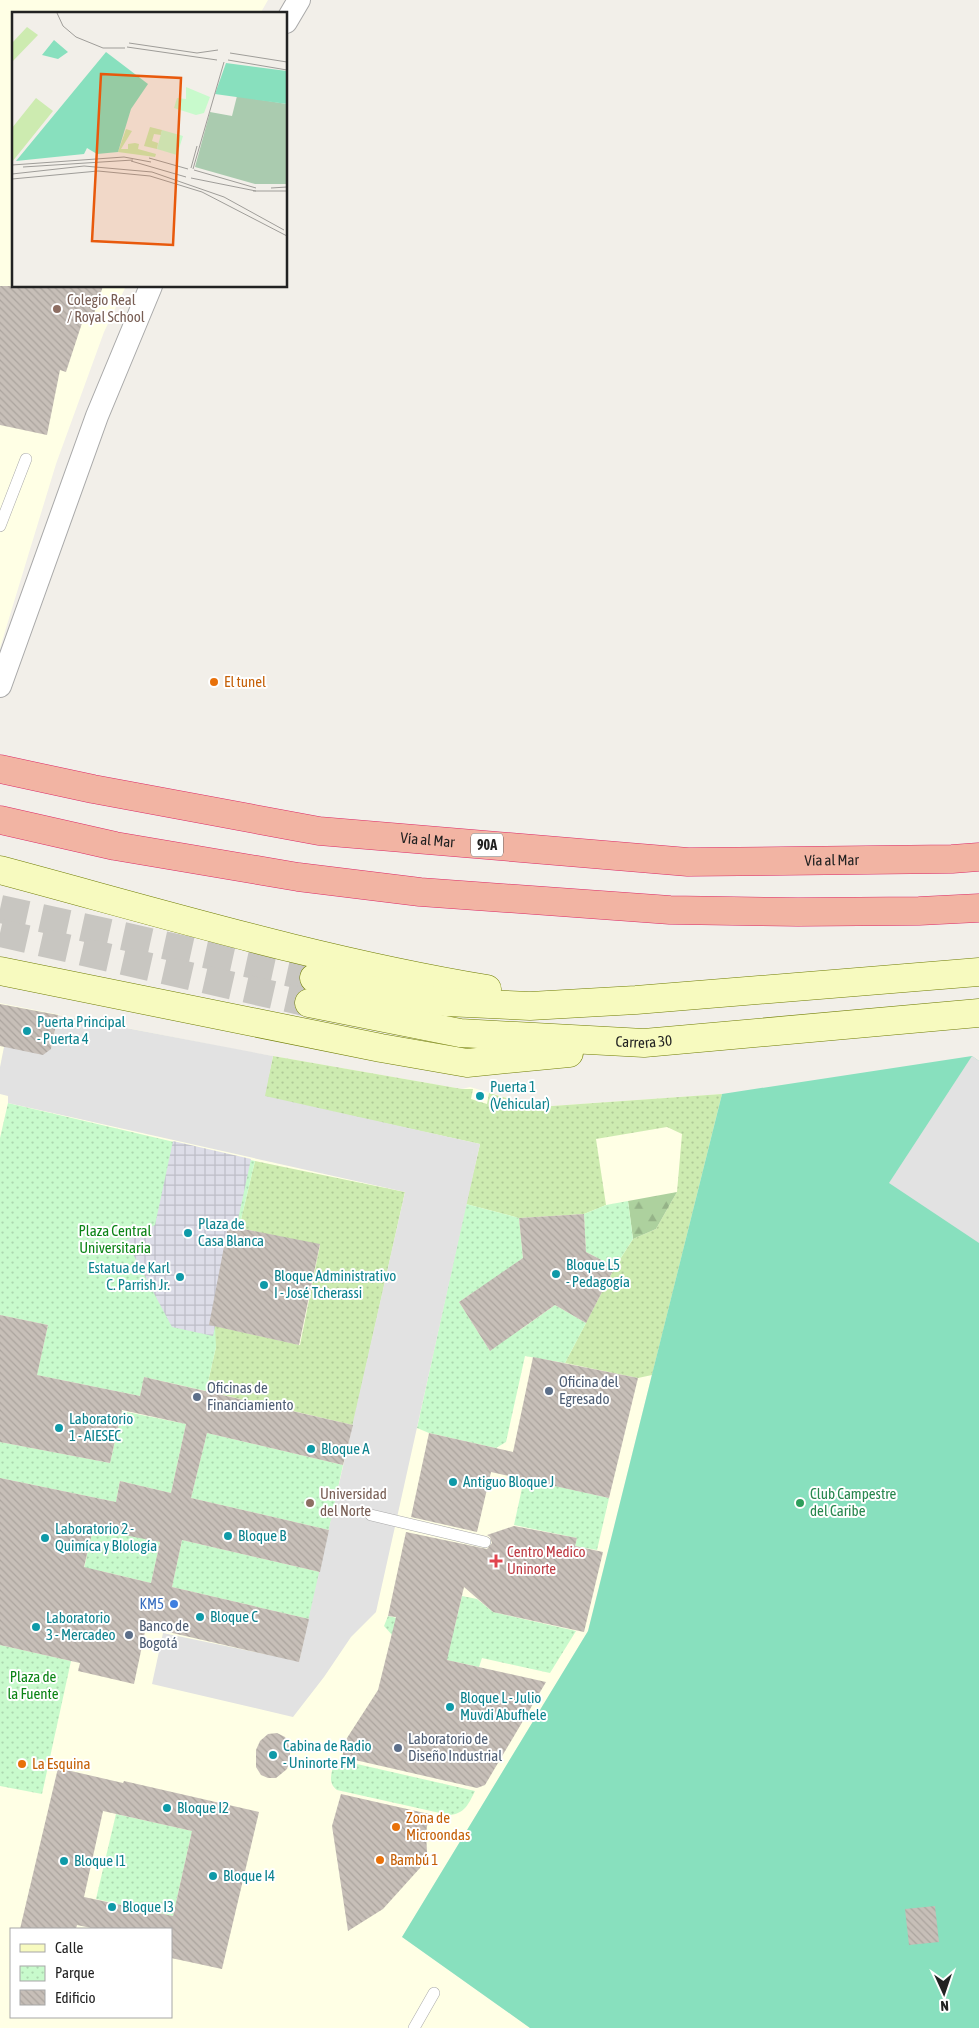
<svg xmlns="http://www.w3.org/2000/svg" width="979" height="2028" viewBox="0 0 979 2028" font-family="'Asap Condensed',sans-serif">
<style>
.education{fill:#ffffe5;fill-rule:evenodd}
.grass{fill:url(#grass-dots)}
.forest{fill:url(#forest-firs)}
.park{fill:url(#park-dots);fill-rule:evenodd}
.pitch{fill:#88e0be}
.parking{fill:#e2e2e2}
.plaza{fill:url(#plaza-grid)}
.building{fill:url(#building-back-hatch);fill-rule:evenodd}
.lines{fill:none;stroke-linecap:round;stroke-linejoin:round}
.secondary-tunnel{stroke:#c8c6c1;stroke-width:28;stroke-dasharray:28 14;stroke-linecap:butt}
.service-casing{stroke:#a9a9a9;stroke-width:12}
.minor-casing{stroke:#a9a9a9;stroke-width:24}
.secondary-casing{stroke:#707d05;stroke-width:29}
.trunk-casing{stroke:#dc2a67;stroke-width:29}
.service{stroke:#fff;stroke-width:11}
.minor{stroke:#fff;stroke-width:22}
.secondary{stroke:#f7fabf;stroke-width:28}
.trunk{stroke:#f2b4a3;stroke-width:28}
.education-dot{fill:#8d6e63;stroke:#fff;stroke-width:2}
.food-dot{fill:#e8710a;stroke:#fff;stroke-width:2}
.culture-dot{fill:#0f9aa8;stroke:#fff;stroke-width:2}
.service-dot{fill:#5c6f8a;stroke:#fff;stroke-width:2}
.leisure-dot{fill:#2e9e5b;stroke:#fff;stroke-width:2}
.health-dot{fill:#e0444e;stroke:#fff;stroke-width:2}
.shop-dot{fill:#3f7fe0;stroke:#fff;stroke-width:2}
.labels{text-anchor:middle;stroke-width:4;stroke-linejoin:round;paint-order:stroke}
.shield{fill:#fff;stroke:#646464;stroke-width:1}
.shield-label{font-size:14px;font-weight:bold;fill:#222}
.education-label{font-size:15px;fill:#785e54;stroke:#fff;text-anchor:start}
.food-label{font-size:15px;fill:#c56008;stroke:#fff;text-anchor:start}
.street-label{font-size:15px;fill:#222;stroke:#fff}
.culture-label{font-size:15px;fill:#0d838f;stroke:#fff;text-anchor:start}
.park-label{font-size:15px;fill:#0c8416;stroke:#fff}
.service-label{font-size:15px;fill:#4e5e75;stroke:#fff;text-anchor:start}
.leisure-label{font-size:15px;fill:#27864d;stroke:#fff;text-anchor:start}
.health-label{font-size:15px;fill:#be3a42;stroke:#fff;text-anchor:start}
.shop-label{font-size:15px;fill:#366cbe;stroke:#fff;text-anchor:end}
.inset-road{fill:none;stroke:#9f9d99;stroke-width:1}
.view{fill:#e8590c;fill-opacity:0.15;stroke:#e8590c;stroke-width:2.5}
.inset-edge{fill:none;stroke:#222;stroke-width:2.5}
</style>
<defs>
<pattern id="grass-dots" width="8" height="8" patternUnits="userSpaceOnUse" patternTransform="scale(1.25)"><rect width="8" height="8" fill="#cdebb0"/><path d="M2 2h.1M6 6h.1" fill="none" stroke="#b0c997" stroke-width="1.8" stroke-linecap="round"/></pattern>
<pattern id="forest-firs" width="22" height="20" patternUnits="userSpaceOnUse" patternTransform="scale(1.25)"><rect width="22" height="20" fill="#add19e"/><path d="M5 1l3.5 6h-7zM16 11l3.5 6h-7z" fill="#95b388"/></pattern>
<pattern id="park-dots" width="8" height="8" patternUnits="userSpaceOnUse" patternTransform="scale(1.25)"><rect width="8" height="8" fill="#c8facc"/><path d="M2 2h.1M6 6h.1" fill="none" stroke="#acd6af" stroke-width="1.8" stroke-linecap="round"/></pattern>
<pattern id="plaza-grid" width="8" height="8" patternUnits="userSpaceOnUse" patternTransform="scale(1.25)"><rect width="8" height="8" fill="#dddde8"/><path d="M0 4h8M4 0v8" fill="none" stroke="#bdbdc7"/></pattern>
<pattern id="building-back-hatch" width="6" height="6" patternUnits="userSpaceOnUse" patternTransform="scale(1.25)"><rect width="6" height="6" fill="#c7bfb8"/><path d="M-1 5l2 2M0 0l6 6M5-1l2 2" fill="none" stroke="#aba49e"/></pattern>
</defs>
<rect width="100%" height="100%" fill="#f2efe9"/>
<g class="education">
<path d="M0,0H268L260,14H14V286H126L104,332L56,464L0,648Z"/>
<path d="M0,1003L244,1051L462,1089L470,1087L538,1107L722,1094L588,1631L402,1937L530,2028H0ZM11,1929H171V2017H11Z"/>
</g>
<g class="grass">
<path d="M273,1056L462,1089H473L471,1099L487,1104L489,1093L538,1107L722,1094L652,1375L638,1378L565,1363L615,1267L633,1239L656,1229L677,1192L682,1134L667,1127L596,1139L606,1205L584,1214L519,1218L466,1204L480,1144L264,1097Z"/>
<path d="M255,1161L405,1192L353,1425L206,1391L216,1347L213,1336L215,1326L300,1345L320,1245L239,1228Z"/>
</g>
<path class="forest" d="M677,1192L656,1229L633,1239L628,1201Z"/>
<g class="park">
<path d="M8,1103L255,1161L239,1228L229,1226L215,1326L216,1347L206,1391L144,1377L140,1396L37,1375L48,1325L0,1315V1138Z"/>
<path d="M628,1201L633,1239L615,1267L586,1252L584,1214L606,1205Z"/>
<path d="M466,1204L519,1218L523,1258L491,1281L520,1330L555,1305L586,1323L565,1363L525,1356L506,1442L496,1448L429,1433L417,1428ZM481,1287L490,1351L459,1302Z"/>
<path d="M122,1411L186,1424L171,1493L120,1481L116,1502L0,1478V1442L110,1463Z"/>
<path d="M207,1433L343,1465L329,1530L191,1498Z"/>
<path d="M524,1479L609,1498L597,1550L575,1546L577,1538L514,1525Z"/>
<path d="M95,1519L160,1542L151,1583L101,1571L97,1590L83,1573Z"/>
<path d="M182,1540L320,1572L309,1619L172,1587Z"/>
<path d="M462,1596L477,1599L493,1612L576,1631L550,1673L482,1658L479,1667L391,1648L393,1636L384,1626L388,1616L454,1630Z"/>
<path d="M0,1645L71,1661L42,1794L0,1786Z"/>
<path d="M335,1759L475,1791C469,1803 465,1814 449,1815L337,1790C326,1782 333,1770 335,1759Z"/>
<path d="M116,1814L192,1831L173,1916L96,1899Z"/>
</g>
<path class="pitch" d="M972,1056L979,1061V2028H530L402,1937L588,1631L722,1094Z"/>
<g class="parking">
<path d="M58,1015L273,1056L265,1096L480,1144L376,1612L351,1637L324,1677L293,1717L152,1684L163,1633L299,1661L405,1192L8,1103V1096L0,1094V1067L4,1047L51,1049Z"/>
<path d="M972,1056L979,1061V1243L889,1183Z"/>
</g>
<path class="plaza" d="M173,1141L251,1159L213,1336L172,1327L126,1241L155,1225Z"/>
<g class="building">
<path d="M0,286H103L91,323L83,320L66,372L60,370L47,435L0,425Z"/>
<path d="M0,1004L58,1015L51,1049L43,1055L0,1046Z"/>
<path d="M584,1214L586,1252L615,1267L586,1323L555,1305L490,1351L459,1302L523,1258L519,1218Z"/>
<path d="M228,1226L320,1244L299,1345L209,1325Z"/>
<path d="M0,1315L48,1325L37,1375L140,1396L144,1377L353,1425L343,1465L207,1433L191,1498L329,1530L320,1572L182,1540L172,1587L309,1619L299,1662L146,1627L134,1684L78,1671L80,1663L0,1645V1478L116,1502L120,1481L171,1493L186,1424L122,1410L110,1463L0,1442ZM93,1529L160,1542L151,1583L84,1567Z"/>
<path d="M533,1357L638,1378L609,1498L491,1472L477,1532L411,1517L429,1433L513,1452Z"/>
<path d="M514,1526L577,1538L575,1546L603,1552L584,1632L493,1612L464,1587L447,1660L546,1682L485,1785L477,1788L342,1757L347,1738L378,1690L396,1617L388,1616L406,1532L487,1549L492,1543L490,1537L487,1535Z"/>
<path d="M277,1733L285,1737L288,1743L290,1750V1760L287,1769L281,1774L276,1778H268L261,1775L256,1767V1750L260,1741L268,1734Z"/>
<path d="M58,1768L123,1783L124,1781L259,1812L222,1969L171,1958V1929H96L77,1925L76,1929H20ZM103,1811L192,1831L173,1916L84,1897Z"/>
<path d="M341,1794L429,1814L426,1833L427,1852L420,1868L383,1909L348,1931L332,1826Z"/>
<path d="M935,1906L939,1942L909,1945L905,1909Z"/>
</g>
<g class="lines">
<g class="secondary-tunnel">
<path d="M0,909L314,978"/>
<path d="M0,933L309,1003"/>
</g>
<g class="service-casing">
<g id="service">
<path d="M0,526L26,459"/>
<path d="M371,1515L485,1542"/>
<path d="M414,2028L434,1993"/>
</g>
</g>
<g class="minor-casing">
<g id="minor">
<path d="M286,22L299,0"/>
<path d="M0,686L97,416L151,286"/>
</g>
</g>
<g class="secondary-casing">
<g id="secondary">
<path d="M0,870C161,913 323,962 487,989"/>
<path d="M0,971L381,1048L467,1063L569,1053"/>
<path d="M314,978L398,996L446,1002L530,1006L636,1000L979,972"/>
<path id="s1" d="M309,1003L460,1033L644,1043L979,1013"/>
</g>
</g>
<g class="trunk-casing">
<g id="trunk">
<path id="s2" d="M0,769L93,789L319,831L688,862L952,859L979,857"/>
<path d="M0,820L115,846L298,877L420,892L670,910L798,912L919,911L979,908"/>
</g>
</g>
<use href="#service" class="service"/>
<use href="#minor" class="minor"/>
<use href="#secondary" class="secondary"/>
<use href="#trunk" class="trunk"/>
</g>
<g class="education-dot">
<circle cx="57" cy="309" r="5"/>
<circle cx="310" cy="1503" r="5"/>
</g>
<g class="food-dot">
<circle cx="214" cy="682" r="5"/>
<circle cx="22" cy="1764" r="5"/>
<circle cx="396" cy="1827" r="5"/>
<circle cx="380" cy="1860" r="5"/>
</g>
<g class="culture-dot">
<circle cx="27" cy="1031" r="5"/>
<circle cx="480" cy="1096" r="5"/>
<circle cx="188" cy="1233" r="5"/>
<circle cx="556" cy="1274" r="5"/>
<circle cx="180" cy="1277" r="5"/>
<circle cx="264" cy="1285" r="5"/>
<circle cx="59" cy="1428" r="5"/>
<circle cx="311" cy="1449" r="5"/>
<circle cx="453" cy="1482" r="5"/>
<circle cx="228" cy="1536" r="5"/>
<circle cx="45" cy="1538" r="5"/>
<circle cx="200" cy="1617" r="5"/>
<circle cx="36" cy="1627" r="5"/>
<circle cx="450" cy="1707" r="5"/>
<circle cx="273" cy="1755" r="5"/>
<circle cx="167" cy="1808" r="5"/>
<circle cx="64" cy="1861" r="5"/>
<circle cx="213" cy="1876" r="5"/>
<circle cx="112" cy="1907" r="5"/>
</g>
<g class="service-dot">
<circle cx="549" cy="1391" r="5"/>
<circle cx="197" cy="1397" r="5"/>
<circle cx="129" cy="1635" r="5"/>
<circle cx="398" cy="1748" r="5"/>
</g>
<circle class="leisure-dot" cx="800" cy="1503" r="5"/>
<path class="health-dot" d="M493.5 1553.5h5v5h5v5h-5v5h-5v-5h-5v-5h5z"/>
<circle class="shop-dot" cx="174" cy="1604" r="5"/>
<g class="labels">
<rect class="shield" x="471" y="833.5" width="32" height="23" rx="4"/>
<g class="shield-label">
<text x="487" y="850">90A</text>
</g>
<g class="education-label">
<text x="67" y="305">Colegio Real<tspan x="67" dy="17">/ Royal School</tspan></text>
<text x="320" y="1499">Universidad<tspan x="320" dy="17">del Norte</tspan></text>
</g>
<g class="food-label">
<text x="224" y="687">El tunel</text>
<text x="32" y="1769">La Esquina</text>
<text x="406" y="1823">Zona de<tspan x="406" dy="17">Microondas</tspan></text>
<text x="390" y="1865">Bambú 1</text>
</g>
<g class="street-label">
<text dy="5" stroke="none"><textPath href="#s2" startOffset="434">Vía al Mar</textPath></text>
<text dy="5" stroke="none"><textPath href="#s2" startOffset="839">Vía al Mar</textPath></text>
<text dy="5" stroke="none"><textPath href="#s1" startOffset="338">Carrera 30</textPath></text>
</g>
<g class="culture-label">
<text x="37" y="1027">Puerta Principal<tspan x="37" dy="17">- Puerta 4</tspan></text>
<text x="490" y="1092">Puerta 1<tspan x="490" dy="17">(Vehicular)</tspan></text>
<text x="198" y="1229">Plaza de<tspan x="198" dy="17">Casa Blanca</tspan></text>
<text x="566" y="1270">Bloque L5<tspan x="566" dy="17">- Pedagogía</tspan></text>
<text x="170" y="1273" text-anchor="end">Estatua de Karl<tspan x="170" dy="17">C. Parrish Jr.</tspan></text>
<text x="274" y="1281">Bloque Administrativo<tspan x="274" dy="17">I - José Tcherassi</tspan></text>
<text x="69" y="1424">Laboratorio<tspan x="69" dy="17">1 - AIESEC</tspan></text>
<text x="321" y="1454">Bloque A</text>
<text x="463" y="1487">Antiguo Bloque J</text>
<text x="55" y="1534">Laboratorio 2 -<tspan x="55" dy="17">Quimíca y BIología</tspan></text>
<text x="238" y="1541">Bloque B</text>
<text x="210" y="1622">Bloque C</text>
<text x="46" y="1623">Laboratorio<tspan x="46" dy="17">3 - Mercadeo</tspan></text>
<text x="460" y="1703">Bloque L - Julio<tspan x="460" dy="17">Muvdi Abufhele</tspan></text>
<text x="283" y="1751">Cabina de Radio<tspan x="283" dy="17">- Uninorte FM</tspan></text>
<text x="177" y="1813">Bloque I2</text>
<text x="74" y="1866">Bloque I1</text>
<text x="223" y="1881">Bloque I4</text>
<text x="122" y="1912">Bloque I3</text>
</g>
<g class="park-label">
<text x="115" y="1236">Plaza Central<tspan x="115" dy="17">Universitaria</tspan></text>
<text x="33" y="1682">Plaza de<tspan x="33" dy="17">la Fuente</tspan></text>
</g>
<g class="service-label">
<text x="559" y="1387">Oficina del<tspan x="559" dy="17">Egresado</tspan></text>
<text x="207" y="1393">Oficinas de<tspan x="207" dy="17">Financiamiento</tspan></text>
<text x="139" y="1631">Banco de<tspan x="139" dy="17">Bogotá</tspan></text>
<text x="408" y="1744">Laboratorio de<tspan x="408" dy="17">Diseño Industrial</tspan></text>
</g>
<g class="leisure-label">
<text x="810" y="1499">Club Campestre<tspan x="810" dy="17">del Caribe</tspan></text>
</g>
<g class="health-label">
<text x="507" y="1557">Centro Medico<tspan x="507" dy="17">Uninorte</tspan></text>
</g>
<g class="shop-label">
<text x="164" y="1609">KM5</text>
</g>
</g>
<g transform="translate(12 12)">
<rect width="275" height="275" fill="#f2efe9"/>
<path d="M15,15L26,23L0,50V31ZM24,86L41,99L0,150V116ZM138,115L150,118L149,123L142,122L140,129L146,131L145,137L132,134ZM114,117L120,119L109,137H116V132L123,131L127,132L126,137L144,142L143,145L106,140Z" fill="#cdebb0"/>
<path d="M225,84L275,92V172H243L183,155L198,100L220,104Z" fill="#aacbaf"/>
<path d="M174,75L198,85L192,101L184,103L162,96L165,86L174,87ZM150,118L171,124L165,143L145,137Z" fill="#c8facc"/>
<path d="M42,28L56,40L46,47L30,43ZM94,40L136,72L119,97L106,140L85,142L75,136L72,142L4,149ZM214,51L275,59V92L203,82Z" fill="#88e0be"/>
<path class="inset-road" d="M45,1L51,14L64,25L91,36H113M117,31L185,41L206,38M115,35L205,48M218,41L275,50M216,48L275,58M137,146L176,157M119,149L174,165M0,153L112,145L139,150M11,155L121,148M179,156L185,134M181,157L212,50M182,158L244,176M0,162L72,154L140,160L212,185L272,218M179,166L244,179M0,167L86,159L138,164L190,180L275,224M259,176L275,175M241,179H275"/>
<path class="view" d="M89,62L169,66L161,233L80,229Z"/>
<rect width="275" height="275" class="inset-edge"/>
</g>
<rect x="10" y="1928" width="162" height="90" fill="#ffffff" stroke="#a7a7a7"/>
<rect x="20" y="1944" width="25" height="8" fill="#f7fabf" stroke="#a7a7a7"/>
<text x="55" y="1953" font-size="15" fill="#222222">Calle</text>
<rect x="20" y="1966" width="25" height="15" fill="url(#park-dots)" stroke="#a7a7a7"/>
<text x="55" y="1978" font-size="15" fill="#222222">Parque</text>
<rect x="20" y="1990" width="25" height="15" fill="url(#building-back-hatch)" stroke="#a7a7a7"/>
<text x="55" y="2003" font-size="15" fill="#222222">Edificio</text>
<g transform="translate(944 1993) rotate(177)" stroke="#ffffff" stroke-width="4" paint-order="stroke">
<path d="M0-4L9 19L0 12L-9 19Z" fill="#222222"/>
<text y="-8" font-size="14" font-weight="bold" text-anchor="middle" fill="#222222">N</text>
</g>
</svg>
